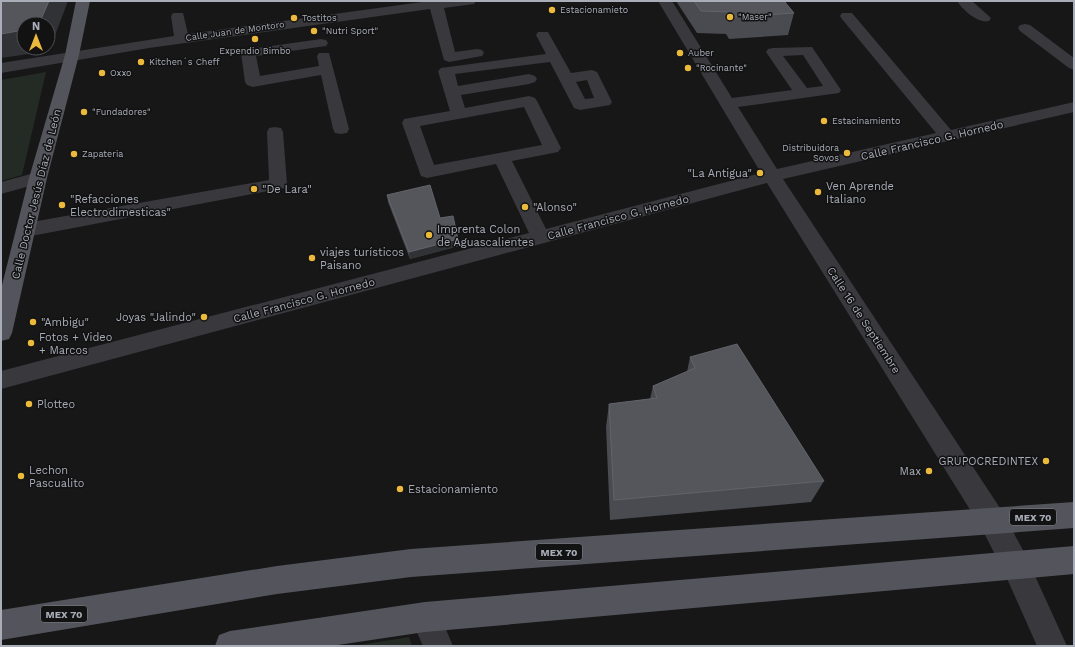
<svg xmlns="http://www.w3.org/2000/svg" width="1075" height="647" viewBox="0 0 1075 647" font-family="'Work Sans',sans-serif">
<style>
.green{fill:#232b24}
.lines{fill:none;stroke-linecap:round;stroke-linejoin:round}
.minor{fill:#38383d;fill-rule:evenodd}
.major{fill:#54555c;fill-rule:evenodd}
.wall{fill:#4a4b50}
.shaded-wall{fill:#313235}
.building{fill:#54565b;stroke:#62646a}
.poi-dot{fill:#ebba3c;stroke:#121213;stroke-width:1.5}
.labels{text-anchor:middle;stroke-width:3;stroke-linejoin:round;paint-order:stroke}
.far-poi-label{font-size:9px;fill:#a9adb8;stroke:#121213;text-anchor:start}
.far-street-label{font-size:9px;fill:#a9adb8;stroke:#121213}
.shield{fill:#121213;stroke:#7c7e86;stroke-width:1}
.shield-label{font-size:10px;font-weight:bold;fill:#a9adb8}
.street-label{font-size:11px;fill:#a9adb8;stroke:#121213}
.poi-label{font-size:11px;fill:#a9adb8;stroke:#121213;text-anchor:start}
</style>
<rect width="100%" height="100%" fill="#171718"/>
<g class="green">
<path d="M46,72L22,175L1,181V80Z"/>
<path d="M409,637L412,646H353Z"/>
</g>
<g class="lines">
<g class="minor">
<path d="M429,1H476L474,4L444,8L455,52L477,49L482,50L484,53L482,56L449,62L444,60L430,9L149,48L1,73V63L174,36L171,16L173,13H183L188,34Z"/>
<path d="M658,1H672L732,98L792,90L766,52L768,49L773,48L812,47L841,90L839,93L738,107L777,169L936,133L842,19L840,16L842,13H852L951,130L1074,102V112L783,179L1002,511L1025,554L1067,646H1037L1005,574L982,529L767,183L1,389V371L529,233L496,164L427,178L421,176L402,123L404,119L450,111L438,71L441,68L546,54L536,35L538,32H548L571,73L592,70L597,72L612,102L610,105L580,110L574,108L550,62L455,74L458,86L529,74L535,76L537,79L535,82L529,84L461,95L465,108L529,96L535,98L537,101L561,148L558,152L512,161L546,229L761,173ZM803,55L823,86L807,88L783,56ZM587,80L594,98L585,99L576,82ZM524,107L542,145L434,165L420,126Z"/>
<path d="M957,1H972L991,18L989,21C978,24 963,10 957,1Z"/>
<path d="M1025,24L1030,25L1074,58V70L1069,68L1020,31L1018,28L1020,25Z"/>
<path d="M321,39L326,40L328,43L326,46L256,56L260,76L319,66L317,56L319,53H329L349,129L347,133L341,134L335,133L333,129L321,75L253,87L247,85L245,82L241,53L243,50Z"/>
<path d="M275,127L281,128L283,132L287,184L284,188L26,237L19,235L16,230L19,225L26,223L269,180L267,132L269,128Z"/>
<path d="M38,172L44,174L47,178L44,182L1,194V182Z"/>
<path d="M425,602L436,606L453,646H423L410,617L414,606Z"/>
</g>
<g class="major">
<path d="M76,1H90L79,55L47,178L12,333L9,339L1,341V289L29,178L65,55Z"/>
<path d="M1074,502V528L411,577L277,594L1,640V610L277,566L411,549Z"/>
<path d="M1074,546V574L425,632L331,646H215L219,635L230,631L425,602Z"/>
</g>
</g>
<g class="wall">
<path d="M676,1H784L794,13L788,35L729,39L726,34L697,33Z"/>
<path d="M387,195L440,218L458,239L459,246L410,259L388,202Z"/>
<path d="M690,357L824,481L811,502L610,520L606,427L609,404L650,399L653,386L687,372Z"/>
</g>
<g class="shaded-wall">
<path d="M49,1H68L49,51L1,58V34L24,30V48H48V24H39Z"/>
<path d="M458,239L459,246L410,259L409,252Z"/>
</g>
<g class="building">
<path d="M1,1H49L39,24H24V30L1,34Z"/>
<path d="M694,1H784L794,13L734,17L731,12L701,11Z"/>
<path d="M430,185L440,218L453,216L458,239L409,252L387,195Z"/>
<path d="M737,344L824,481L614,500L609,404L657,398L653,386L695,368L690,357Z"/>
</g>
<g class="poi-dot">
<circle cx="552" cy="10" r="4"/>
<circle cx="730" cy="17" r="4"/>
<circle cx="294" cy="18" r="4"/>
<circle cx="314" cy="31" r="4"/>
<circle cx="255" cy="39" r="4"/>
<circle cx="680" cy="53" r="4"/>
<circle cx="141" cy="62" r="4"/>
<circle cx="688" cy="68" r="4"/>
<circle cx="102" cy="73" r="4"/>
<circle cx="84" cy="112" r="4"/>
<circle cx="824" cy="121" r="4"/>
<circle cx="847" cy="153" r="4"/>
<circle cx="74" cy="154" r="4"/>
<circle cx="760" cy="173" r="4"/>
<circle cx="254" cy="189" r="4"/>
<circle cx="818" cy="192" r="4"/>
<circle cx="62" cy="205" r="4"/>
<circle cx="525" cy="207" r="4"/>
<circle cx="429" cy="235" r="4"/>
<circle cx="312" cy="258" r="4"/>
<circle cx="204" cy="317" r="4"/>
<circle cx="33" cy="322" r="4"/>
<circle cx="31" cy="343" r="4"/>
<circle cx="29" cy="404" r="4"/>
<circle cx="1046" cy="461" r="4"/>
<circle cx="929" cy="471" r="4"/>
<circle cx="21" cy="476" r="4"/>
<circle cx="400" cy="489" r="4"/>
</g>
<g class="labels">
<g class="far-poi-label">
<text x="560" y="13">Estacionamieto</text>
<text x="738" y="20">"Maser"</text>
<text x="302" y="21">Tostitos</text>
<text x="322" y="34">"Nutri Sport"</text>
<text x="255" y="54" text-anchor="middle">Expendio Bimbo</text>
<text x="688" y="56">Auber</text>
<text x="149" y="65">Kitchen´s Cheff</text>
<text x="696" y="71">"Rocinante"</text>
<text x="110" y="76">Oxxo</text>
<text x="92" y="115">"Fundadores"</text>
<text x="832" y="124">Estacinamiento</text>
<text x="839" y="151" text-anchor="end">Distribuidora<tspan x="839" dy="10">Sovos</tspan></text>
<text x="82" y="157">Zapateria</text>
</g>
<g class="far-street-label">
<text transform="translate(235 31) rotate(-8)" y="3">Calle Juan de Montoro</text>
</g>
<g class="shield">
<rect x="1010" y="509" width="46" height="16" rx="3"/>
<rect x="536" y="544" width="46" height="16" rx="3"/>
<rect x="41" y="606" width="46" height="16" rx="3"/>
</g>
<g class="shield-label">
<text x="1033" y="521">MEX 70</text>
<text x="559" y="556">MEX 70</text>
<text x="64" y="618">MEX 70</text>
</g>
<g class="street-label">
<text transform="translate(932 140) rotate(-13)" y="4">Calle Francisco G. Hornedo</text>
<text transform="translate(36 194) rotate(-76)" y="4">Calle Doctor Jesús Díaz de León</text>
<text transform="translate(618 217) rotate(-15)" y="4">Calle Francisco G. Hornedo</text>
<text transform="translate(304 300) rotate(-15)" y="4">Calle Francisco G. Hornedo</text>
<text transform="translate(864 320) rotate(57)" y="4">Calle 16 de Septiembre</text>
</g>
<g class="poi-label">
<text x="752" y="177" text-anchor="end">"La Antigua"</text>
<text x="826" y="190">Ven Aprende<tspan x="826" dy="13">Italiano</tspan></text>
<text x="262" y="193">"De Lara"</text>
<text x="70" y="203">"Refacciones<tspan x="70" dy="13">Electrodimesticas"</tspan></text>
<text x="533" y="211">"Alonso"</text>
<text x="437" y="233">Imprenta Colon<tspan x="437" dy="13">de Aguascalientes</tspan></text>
<text x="320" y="256">viajes turísticos<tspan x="320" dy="13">Paisano</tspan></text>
<text x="196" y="321" text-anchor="end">Joyas "Jalindo"</text>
<text x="41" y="326">"Ambigu"</text>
<text x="39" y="341">Fotos + Video<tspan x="39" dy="13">+ Marcos</tspan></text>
<text x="37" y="408">Plotteo</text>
<text x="1038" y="465" text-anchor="end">GRUPOCREDINTEX</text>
<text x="29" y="474">Lechon<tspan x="29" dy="13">Pascualito</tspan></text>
<text x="921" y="475" text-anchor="end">Max</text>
<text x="408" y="493">Estacionamiento</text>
</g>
</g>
<rect width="1075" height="647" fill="none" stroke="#a9adb8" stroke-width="4"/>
<g transform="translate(36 36)"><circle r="19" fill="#121213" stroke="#4e5055"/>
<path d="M0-3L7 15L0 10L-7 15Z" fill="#ebba3c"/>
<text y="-6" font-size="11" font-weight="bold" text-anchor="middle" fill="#a9adb8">N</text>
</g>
</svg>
